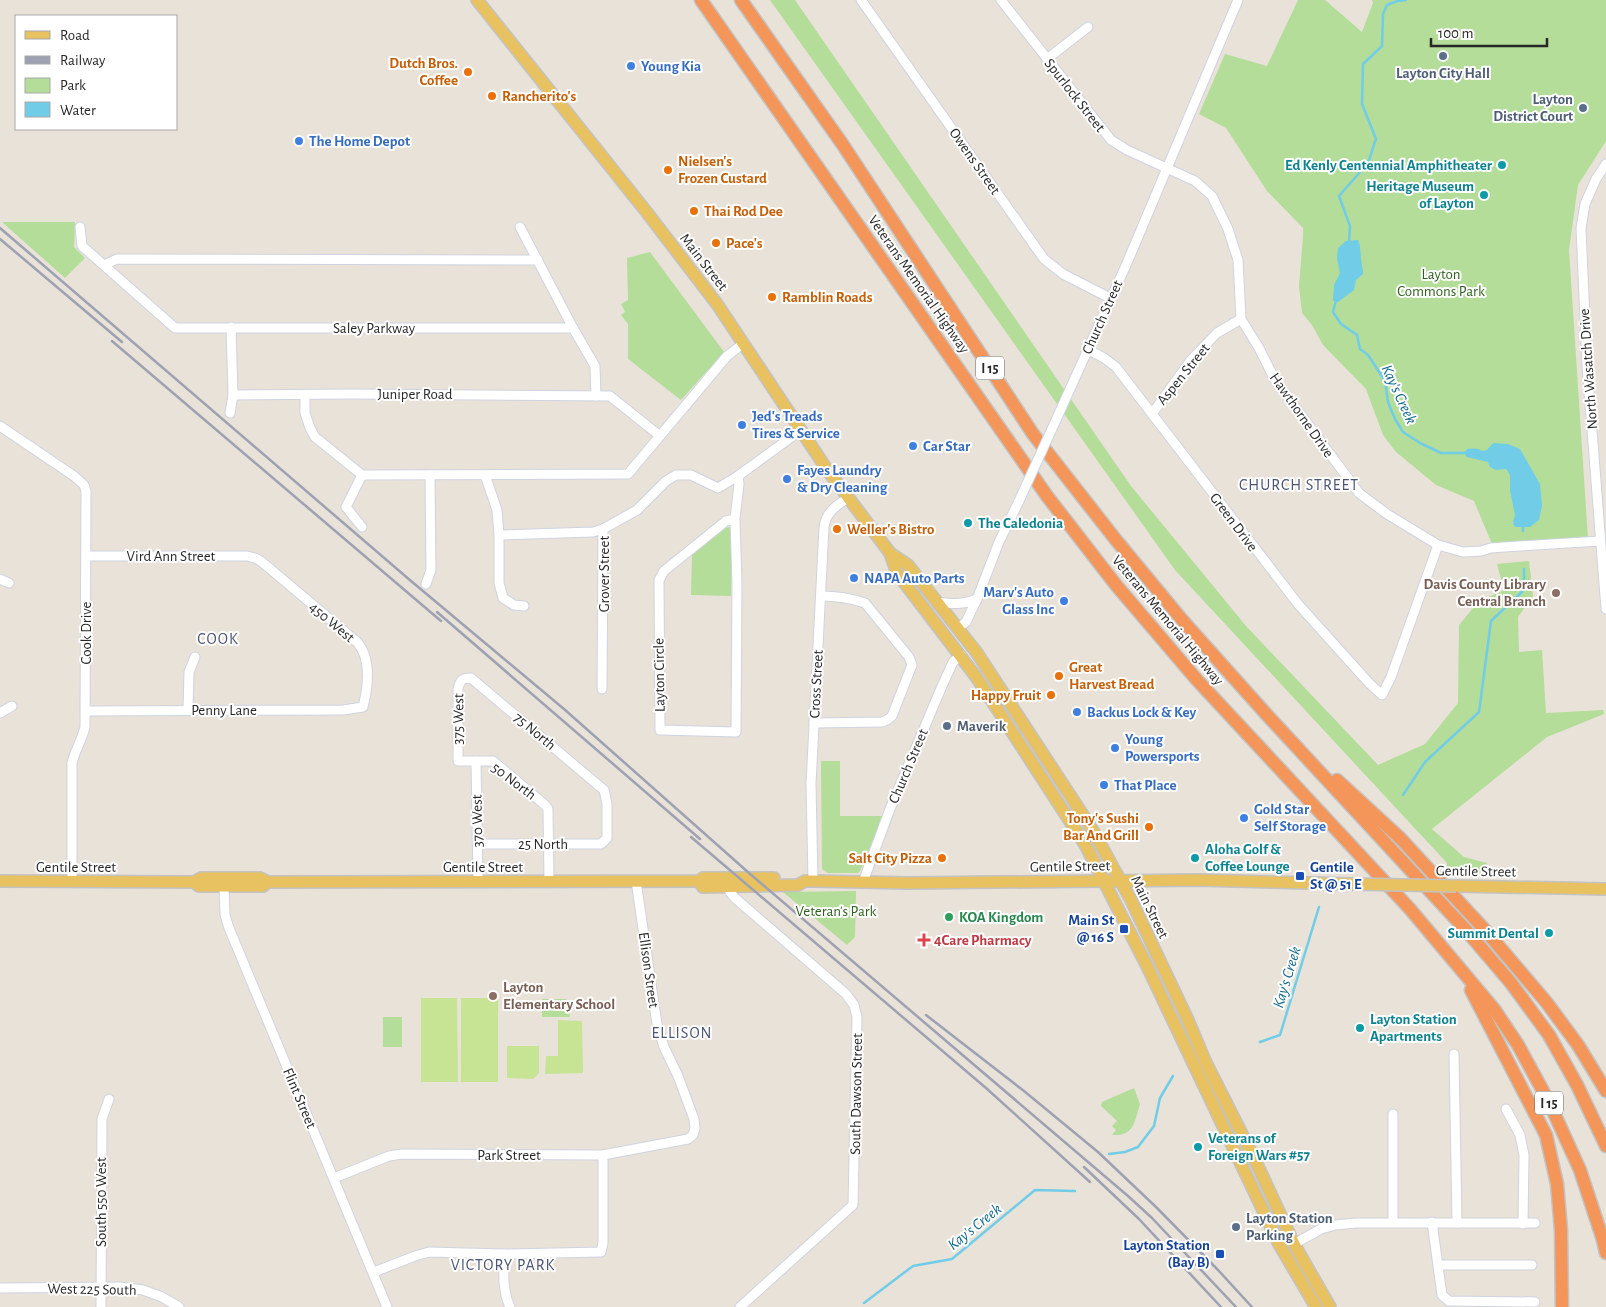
<svg xmlns="http://www.w3.org/2000/svg" width="1606" height="1307" viewBox="0 0 1606 1307" font-family="'Alegreya Sans',sans-serif">
<style>
.green{fill:#b3dd98}
.pitch{fill:#c6e494}
.water{fill:#71cde7}
.lines{fill:none;stroke-linecap:round;stroke-linejoin:round}
.stream{stroke:#71cde7;stroke-width:2.5}
.minor-casing{stroke:#cfd3e0;stroke-width:11}
.major-casing{stroke:#c3c3c3;stroke-width:14}
.highway-casing{stroke:#c3c3c3;stroke-width:15}
.minor{stroke:#fff;stroke-width:9}
.major{stroke:#e8c160;stroke-width:11}
.highway{stroke:#f49559;stroke-width:12}
.rail{stroke:#9da1b1;stroke-width:2.5}
.minor-bridge-casing{stroke:#cfd3e0;stroke-width:11;stroke-linecap:butt}
.major-bridge-casing{stroke:#c3c3c3;stroke-width:14;stroke-linecap:butt}
.minor-bridge{stroke:#fff;stroke-width:9}
.major-bridge{stroke:#e8c160;stroke-width:11}
.service-dot{fill:#5c6f8a;stroke:#fff;stroke-width:2}
.shop-dot{fill:#3f7fe0;stroke:#fff;stroke-width:2}
.food-dot{fill:#e8710a;stroke:#fff;stroke-width:2}
.culture-dot{fill:#0f9aa8;stroke:#fff;stroke-width:2}
.education-dot{fill:#8d6e63;stroke:#fff;stroke-width:2}
.transit-dot{fill:#1a4fb4;stroke:#fff;stroke-width:2}
.leisure-dot{fill:#2e9e5b;stroke:#fff;stroke-width:2}
.health-dot{fill:#e0444e;stroke:#fff;stroke-width:2}
.labels{text-anchor:middle;stroke-width:4;stroke-linejoin:round;paint-order:stroke}
.shield{fill:#fff;stroke:#686868;stroke-width:1}
.shield-label{font-size:14px;font-weight:bold;fill:#272727}
.food-label{font-size:15px;font-weight:bold;fill:#c56008;stroke:#fff;text-anchor:start}
.shop-label{font-size:15px;font-weight:bold;fill:#366cbe;stroke:#fff;text-anchor:start}
.service-label{font-size:15px;font-weight:bold;fill:#4e5e75;stroke:#fff;text-anchor:start}
.street-label{font-size:15px;fill:#272727;stroke:#fff}
.culture-label{font-size:15px;font-weight:bold;fill:#0d838f;stroke:#fff;text-anchor:start}
.park-label{font-size:15px;fill:#2e5f1d;stroke:#fff}
.education-label{font-size:15px;font-weight:bold;fill:#785e54;stroke:#fff;text-anchor:end}
.transit-label{font-size:15px;font-weight:bold;fill:#164399;stroke:#fff;text-anchor:end}
.leisure-label{font-size:15px;font-weight:bold;fill:#27864d;stroke:#fff;text-anchor:start}
.health-label{font-size:15px;font-weight:bold;fill:#be3a42;stroke:#fff;text-anchor:start}
.water-label{font-size:16px;font-style:italic;fill:#146a8e;stroke:#fff}
.neighbourhood-label{font-size:16px;letter-spacing:1px;fill:#4b5475;stroke:#fff}
</style>
<rect width="100%" height="100%" fill="#e9e2d9"/>
<g class="green">
<path d="M770,0H795L1131,486L1246,626L1378,765L1425,744L1458,703L1459,625L1478,602L1504,590L1497,564L1529,561L1533,596L1518,617L1519,652L1542,650L1546,713L1603,710L1604,714L1547,737L1432,829L1464,857L1487,863L1489,877L1447,872V863L1175,570Z"/>
<path d="M1298,0H1325L1362,32L1373,3L1372,0H1606V141L1578,185L1569,250L1588,539L1492,544L1474,501L1436,485L1396,452L1383,435L1366,389L1323,345L1312,325L1302,313L1299,286L1303,237V228L1267,191L1226,128L1199,114L1225,54L1267,66Z"/>
<path d="M2,222H75L74,247L85,258L65,278Z"/>
<path d="M650,252L724,352L681,400L628,359V324L621,315L625,312L621,304L628,300L627,258Z"/>
<path d="M729,527L732,530L731,596L691,595L692,555L725,528Z"/>
<path d="M821,761H840V816H883L860,871L858,873H828L822,869Z"/>
<path d="M856,891L855,937L847,945L783,892Z"/>
<path d="M542,999H566L570,1017H542Z"/>
<rect x="383" y="1017" width="19" height="30"/>
<path d="M1134,1088L1140,1104C1134,1122 1135,1136 1112,1135L1116,1130L1112,1126L1117,1121L1101,1106L1102,1102Z"/>
</g>
<g class="pitch">
<path d="M421,998H457L458,1082H421Z"/>
<rect x="461" y="998" width="37" height="84"/>
<path d="M558,1020L582,1021L583,1073L545,1074L546,1056H558Z"/>
<path d="M507,1046H539V1073L533,1079L507,1078Z"/>
</g>
<g class="water">
<path d="M1358,240C1361,247 1360,250 1361,257C1361,263 1363,267 1363,274L1356,280L1354,290L1338,302L1333,301L1334,285L1340,273L1337,259L1338,248L1346,241Z"/>
<path d="M1493,443L1508,444L1520,449L1540,484L1542,506L1539,520L1530,527H1515L1513,523L1515,515L1510,491V475L1506,469L1496,470L1490,467L1488,462L1467,457L1464,453L1467,449C1473,448 1478,448 1483,451L1487,450Z"/>
</g>
<g class="lines">
<g class="stream">
<path d="M1349,243L1350,226L1339,196L1368,163L1376,139L1362,104L1363,64L1382,46L1383,14L1387,5L1397,1L1406,0"/>
<path d="M1336,300L1333,312L1341,324L1357,335L1360,349L1368,355L1385,381L1388,402L1395,419L1403,432L1420,443L1441,453H1466"/>
<path d="M1523,525V531"/>
<path d="M1403,795L1425,762L1479,712L1491,621L1524,590V569"/>
<path d="M1260,1042L1280,1035L1319,907"/>
<path d="M1109,1154L1125,1152L1138,1147L1154,1126L1160,1098L1173,1076"/>
<path d="M864,1303L913,1266L952,1259L1035,1190L1075,1191"/>
</g>
<g class="minor-casing">
<g id="minor">
<path d="M861,0L1044,259L1063,274L1110,298"/>
<path d="M1001,0L1111,140L1127,150L1195,181L1212,196L1228,229L1238,260L1241,319L1259,348L1275,380L1359,493L1387,514L1438,545L1463,552L1481,551L1491,548L1504,547L1600,541"/>
<path d="M1047,59L1088,27"/>
<path d="M1606,164L1596,179L1585,204L1581,228L1587,366L1606,609"/>
<path d="M80,227L82,246L175,328H573"/>
<path d="M520,227L573,328L595,366L596,396"/>
<path d="M104,265L117,259L538,260"/>
<path d="M1087,349L1104,358L1116,367L1298,604L1369,683L1382,695L1391,677L1438,545"/>
<path d="M233,395L353,394L610,396L660,436"/>
<path d="M305,395V413L310,428L315,437L362,475L628,474L727,356L744,343"/>
<path d="M230,413L233,395L231,327"/>
<path d="M1152,414L1191,360L1217,333L1241,319"/>
<path d="M1056,420L1127,263L1238,0"/>
<path d="M0,426L74,476L84,485L86,491L85,727C82,740 75,750 72,763V881"/>
<path d="M362,475L346,507L362,527"/>
<path d="M485,475L497,510L499,535V583L503,598L514,605L524,606"/>
<path d="M735,519L726,521L664,571L659,580L660,730L736,732L737,584L735,519L739,484L738,476"/>
<path d="M499,535L593,532L603,529"/>
<path d="M0,579L9,583"/>
<path d="M426,584L431,570L430,475"/>
<path d="M937,602C953,604 962,605 977,599"/>
<path d="M958,628L966,622L977,599L999,542L1019,501"/>
<path d="M602,689L603,529L637,510L666,481L676,475H691L718,488L738,476L801,430"/>
<path d="M188,710L189,672L195,657"/>
<path d="M86,711L343,710L363,707C368,687 372,659 357,642L262,562L255,558L247,556H86"/>
<path d="M0,713L12,706"/>
<path d="M814,723L882,722L887,720L892,716L912,665L909,657L865,603C850,598 836,596 821,596"/>
<path d="M476,761L478,882"/>
<path d="M478,844H601L607,838V804L604,790L471,678C462,678 460,680 458,689V761H493L545,805L548,809L549,881"/>
<path d="M813,881L811,784L824,527C826,512 836,506 848,498"/>
<path d="M863,882L890,809L942,686L953,662L961,655"/>
<path d="M224,887L225,915L229,928L387,1307"/>
<path d="M729,887L730,892L735,898L846,994L854,1005L857,1017L853,1205L740,1307"/>
<path d="M1454,1054L1457,1223"/>
<path d="M1506,1109L1520,1135L1524,1155L1523,1224"/>
<path d="M1393,1114V1222"/>
<path d="M334,1178L389,1156L402,1154L603,1155L688,1139L693,1135L695,1128L694,1119L678,1076L664,1047L657,1024L636,881"/>
<path d="M1432,1222L1442,1295L1449,1301L1535,1302"/>
<path d="M1294,1244L1321,1229L1335,1225L1356,1223H1535"/>
<path d="M504,1254C504,1272 502,1290 510,1307"/>
<path d="M1439,1265H1532"/>
<path d="M374,1272L415,1256L429,1252L504,1254L601,1252L603,1243V1155"/>
<path d="M0,1288L120,1287L143,1290L162,1297L179,1307"/>
<path d="M101,1307L102,1119L109,1099"/>
</g>
</g>
<g class="major-casing">
<g id="major">
<path d="M477,0L645,210L717,304L826,468L890,553L897,573L977,678L1086,846L1148,968L1279,1244L1316,1307"/>
<path d="M890,553L908,565L977,653L1092,829L1131,900L1187,1018L1206,1063L1254,1158L1294,1244L1330,1307"/>
<path d="M0,881L194,882L199,886H263L268,882"/>
<path d="M699,881L703,887L798,885L805,881H813L909,883L1198,880L1350,884"/>
<path d="M194,882L201,878H260L268,882L699,881L703,878H774"/>
<path d="M1456,886L1606,889"/>
</g>
</g>
<g class="highway-casing">
<g id="highway">
<path d="M701,0L1047,496L1116,585L1197,680L1410,909L1494,1009L1518,1045L1549,1102L1580,1170L1603,1240L1606,1253"/>
<path d="M741,0L843,145L1033,434L1116,540L1183,621L1267,715L1465,929L1511,983L1549,1035L1577,1085L1606,1146"/>
<path d="M1337,780L1400,838L1485,930L1547,1003L1578,1045L1606,1091"/>
<path d="M1471,990L1546,1135L1557,1184L1561,1230L1562,1307"/>
</g>
</g>
<use href="#minor" class="minor"/>
<use href="#major" class="major"/>
<use href="#highway" class="highway"/>
<g class="rail">
<path d="M0,228L411,581L564,709L749,873L1128,1196L1152,1218L1236,1307"/>
<path d="M0,239L122,342"/>
<path d="M112,341L441,621"/>
<path d="M437,612L700,839"/>
<path d="M691,837L986,1088L1090,1182"/>
<path d="M926,1015L1024,1091L1098,1152L1156,1207L1218,1270L1252,1307"/>
<path d="M1084,1167L1139,1219L1221,1307"/>
</g>
<g class="minor-bridge-casing">
<path id="minor-bridge" d="M1019,501L1056,420"/>
</g>
<g class="major-bridge-casing">
<path id="major-bridge" d="M1350,884L1456,886"/>
</g>
<use href="#minor-bridge" class="minor-bridge"/>
<use href="#major-bridge" class="major-bridge"/>
</g>
<g class="service-dot">
<circle cx="1443" cy="56" r="5"/>
<circle cx="1583" cy="108" r="5"/>
<circle cx="947" cy="726" r="5"/>
<circle cx="1236" cy="1227" r="5"/>
</g>
<g class="shop-dot">
<circle cx="631" cy="66" r="5"/>
<circle cx="299" cy="141" r="5"/>
<circle cx="742" cy="425" r="5"/>
<circle cx="913" cy="446" r="5"/>
<circle cx="787" cy="479" r="5"/>
<circle cx="854" cy="578" r="5"/>
<circle cx="1064" cy="601" r="5"/>
<circle cx="1077" cy="712" r="5"/>
<circle cx="1115" cy="748" r="5"/>
<circle cx="1104" cy="785" r="5"/>
<circle cx="1244" cy="818" r="5"/>
</g>
<g class="food-dot">
<circle cx="468" cy="72" r="5"/>
<circle cx="492" cy="96" r="5"/>
<circle cx="668" cy="170" r="5"/>
<circle cx="694" cy="211" r="5"/>
<circle cx="716" cy="243" r="5"/>
<circle cx="772" cy="297" r="5"/>
<circle cx="837" cy="529" r="5"/>
<circle cx="1059" cy="676" r="5"/>
<circle cx="1051" cy="695" r="5"/>
<circle cx="1149" cy="827" r="5"/>
<circle cx="942" cy="858" r="5"/>
</g>
<g class="culture-dot">
<circle cx="1502" cy="165" r="5"/>
<circle cx="1484" cy="195" r="5"/>
<circle cx="968" cy="523" r="5"/>
<circle cx="1195" cy="858" r="5"/>
<circle cx="1549" cy="933" r="5"/>
<circle cx="1360" cy="1028" r="5"/>
<circle cx="1198" cy="1147" r="5"/>
</g>
<g class="education-dot">
<circle cx="1556" cy="593" r="5"/>
<circle cx="493" cy="996" r="5"/>
</g>
<g class="transit-dot">
<rect x="1295" y="871" width="10" height="10" rx="2.5"/>
<rect x="1119" y="924" width="10" height="10" rx="2.5"/>
<rect x="1215" y="1249" width="10" height="10" rx="2.5"/>
</g>
<circle class="leisure-dot" cx="949" cy="917" r="5"/>
<path class="health-dot" d="M921.5 932.5h5v5h5v5h-5v5h-5v-5h-5v-5h5z"/>
<g class="labels">
<g class="shield">
<rect x="976" y="356.5" width="28" height="23" rx="4"/>
<rect x="1535" y="1091.5" width="28" height="23" rx="4"/>
</g>
<g class="shield-label">
<text x="990" y="373">I 15</text>
<text x="1549" y="1108">I 15</text>
</g>
<g class="food-label">
<text x="458" y="68" text-anchor="end">Dutch Bros.<tspan x="458" dy="17">Coffee</tspan></text>
<text x="502" y="101">Rancherito's</text>
<text x="678" y="166">Nielsen's<tspan x="678" dy="17">Frozen Custard</tspan></text>
<text x="704" y="216">Thai Rod Dee</text>
<text x="726" y="248">Pace's</text>
<text x="782" y="302">Ramblin Roads</text>
<text x="847" y="534">Weller's Bistro</text>
<text x="1069" y="672">Great<tspan x="1069" dy="17">Harvest Bread</tspan></text>
<text x="1041" y="700" text-anchor="end">Happy Fruit</text>
<text x="1139" y="823" text-anchor="end">Tony's Sushi<tspan x="1139" dy="17">Bar And Grill</tspan></text>
<text x="932" y="863" text-anchor="end">Salt City Pizza</text>
</g>
<g class="shop-label">
<text x="641" y="71">Young Kia</text>
<text x="309" y="146">The Home Depot</text>
<text x="752" y="421">Jed's Treads<tspan x="752" dy="17">Tires &amp; Service</tspan></text>
<text x="923" y="451">Car Star</text>
<text x="797" y="475">Fayes Laundry<tspan x="797" dy="17">&amp; Dry Cleaning</tspan></text>
<text x="864" y="583">NAPA Auto Parts</text>
<text x="1054" y="597" text-anchor="end">Marv's Auto<tspan x="1054" dy="17">Glass Inc</tspan></text>
<text x="1087" y="717">Backus Lock &amp; Key</text>
<text x="1125" y="744">Young<tspan x="1125" dy="17">Powersports</tspan></text>
<text x="1114" y="790">That Place</text>
<text x="1254" y="814">Gold Star<tspan x="1254" dy="17">Self Storage</tspan></text>
</g>
<g class="service-label">
<text x="1443" y="78" text-anchor="middle">Layton City Hall</text>
<text x="1573" y="104" text-anchor="end">Layton<tspan x="1573" dy="17">District Court</tspan></text>
<text x="957" y="731">Maverik</text>
<text x="1246" y="1223">Layton Station<tspan x="1246" dy="17">Parking</tspan></text>
</g>
<g class="street-label">
<text transform="translate(1075 95) rotate(52)" y="5">Spurlock Street</text>
<text transform="translate(975 161) rotate(55)" y="5">Owens Street</text>
<text transform="translate(704 262) rotate(52)" y="5">Main Street</text>
<text transform="translate(919 284) rotate(55)" y="5">Veterans Memorial Highway</text>
<text transform="translate(1102 317) rotate(-66)" y="5">Church Street</text>
<text x="374" y="333">Saley Parkway</text>
<text transform="translate(1588 369) rotate(-94)" y="5">North Wasatch Drive</text>
<text transform="translate(1183 374) rotate(-51)" y="5">Aspen Street</text>
<text x="415" y="399">Juniper Road</text>
<text transform="translate(1302 415) rotate(55)" y="5">Hawthorne Drive</text>
<text transform="translate(1234 522) rotate(53)" y="5">Green Drive</text>
<text x="171" y="561">Vird Ann Street</text>
<text transform="translate(604 574) rotate(-90)" y="5">Grover Street</text>
<text transform="translate(1168 620) rotate(50)" y="5">Veterans Memorial Highway</text>
<text transform="translate(332 622) rotate(40)" y="5">450 West</text>
<text transform="translate(86 633) rotate(-90)" y="5">Cook Drive</text>
<text transform="translate(659 675) rotate(-91)" y="5">Layton Circle</text>
<text transform="translate(816 684) rotate(-87)" y="5">Cross Street</text>
<text x="224" y="715">Penny Lane</text>
<text transform="translate(458 719) rotate(-89)" y="5">375 West</text>
<text transform="translate(535 731) rotate(40)" y="5">75 North</text>
<text transform="translate(908 766) rotate(-67)" y="5">Church Street</text>
<text transform="translate(514 781) rotate(37)" y="5">50 North</text>
<text transform="translate(477 821) rotate(-91)" y="5">370 West</text>
<text x="543" y="849">25 North</text>
<text transform="translate(1070 866) rotate(-1)" y="5">Gentile Street</text>
<text x="76" y="872">Gentile Street</text>
<text x="483" y="872">Gentile Street</text>
<text transform="translate(1476 871) rotate(1)" y="5">Gentile Street</text>
<text transform="translate(1150 907) rotate(64)" y="5">Main Street</text>
<text transform="translate(649 970) rotate(82)" y="5">Ellison Street</text>
<text transform="translate(856 1094) rotate(-89)" y="5">South Dawson Street</text>
<text transform="translate(300 1098) rotate(67)" y="5">Flint Street</text>
<text x="509" y="1160">Park Street</text>
<text transform="translate(101 1202) rotate(-90)" y="5">South 550 West</text>
<text transform="translate(92 1289) rotate(1)" y="5">West 225 South</text>
</g>
<g class="culture-label">
<text x="1492" y="170" text-anchor="end">Ed Kenly Centennial Amphitheater</text>
<text x="1474" y="191" text-anchor="end">Heritage Museum<tspan x="1474" dy="17">of Layton</tspan></text>
<text x="978" y="528">The Caledonia</text>
<text x="1205" y="854">Aloha Golf &amp;<tspan x="1205" dy="17">Coffee Lounge</tspan></text>
<text x="1539" y="938" text-anchor="end">Summit Dental</text>
<text x="1370" y="1024">Layton Station<tspan x="1370" dy="17">Apartments</tspan></text>
<text x="1208" y="1143">Veterans of<tspan x="1208" dy="17">Foreign Wars #57</tspan></text>
</g>
<g class="park-label">
<text x="1441" y="279">Layton<tspan x="1441" dy="17">Commons Park</tspan></text>
<text x="836" y="916">Veteran's Park</text>
</g>
<g class="education-label">
<text x="1546" y="589">Davis County Library<tspan x="1546" dy="17">Central Branch</tspan></text>
<text x="503" y="992" text-anchor="start">Layton<tspan x="503" dy="17">Elementary School</tspan></text>
</g>
<g class="transit-label">
<text x="1310" y="872" text-anchor="start">Gentile<tspan x="1310" dy="17">St @ 51 E</tspan></text>
<text x="1114" y="925">Main St<tspan x="1114" dy="17">@ 16 S</tspan></text>
<text x="1210" y="1250">Layton Station<tspan x="1210" dy="17">(Bay B)</tspan></text>
</g>
<g class="leisure-label">
<text x="959" y="922">KOA Kingdom</text>
</g>
<g class="health-label">
<text x="934" y="945">4Care Pharmacy</text>
</g>
<g class="water-label">
<text transform="translate(1400 394) rotate(65)" y="6">Kay's Creek</text>
<text transform="translate(1286 977) rotate(-73)" y="6">Kay's Creek</text>
<text transform="translate(974 1226) rotate(-39)" y="6">Kay's Creek</text>
</g>
<g class="neighbourhood-label">
<text x="1299" y="490">CHURCH STREET</text>
<text x="218" y="644">COOK</text>
<text x="682" y="1038">ELLISON</text>
<text x="503" y="1270">VICTORY PARK</text>
</g>
</g>
<rect x="15" y="15" width="162" height="115" fill="#ffffff" stroke="#a9a9a9"/>
<rect x="25" y="31" width="25" height="8" fill="#e8c160" stroke="#a9a9a9"/>
<text x="60" y="40" font-size="15" fill="#272727">Road</text>
<rect x="25" y="56" width="25" height="8" fill="#9da1b1" stroke="#a9a9a9"/>
<text x="60" y="65" font-size="15" fill="#272727">Railway</text>
<rect x="25" y="78" width="25" height="15" fill="#b3dd98" stroke="#a9a9a9"/>
<text x="60" y="90" font-size="15" fill="#272727">Park</text>
<rect x="25" y="102" width="25" height="15" fill="#71cde7" stroke="#a9a9a9"/>
<text x="60" y="115" font-size="15" fill="#272727">Water</text>
<path d="M1431 38v8h116v-8" fill="none" stroke="#272727" stroke-width="2.5"/>
<text x="1438" y="38" font-size="15" fill="#272727" stroke="#ffffff" stroke-width="4" paint-order="stroke">100 m</text>
</svg>
